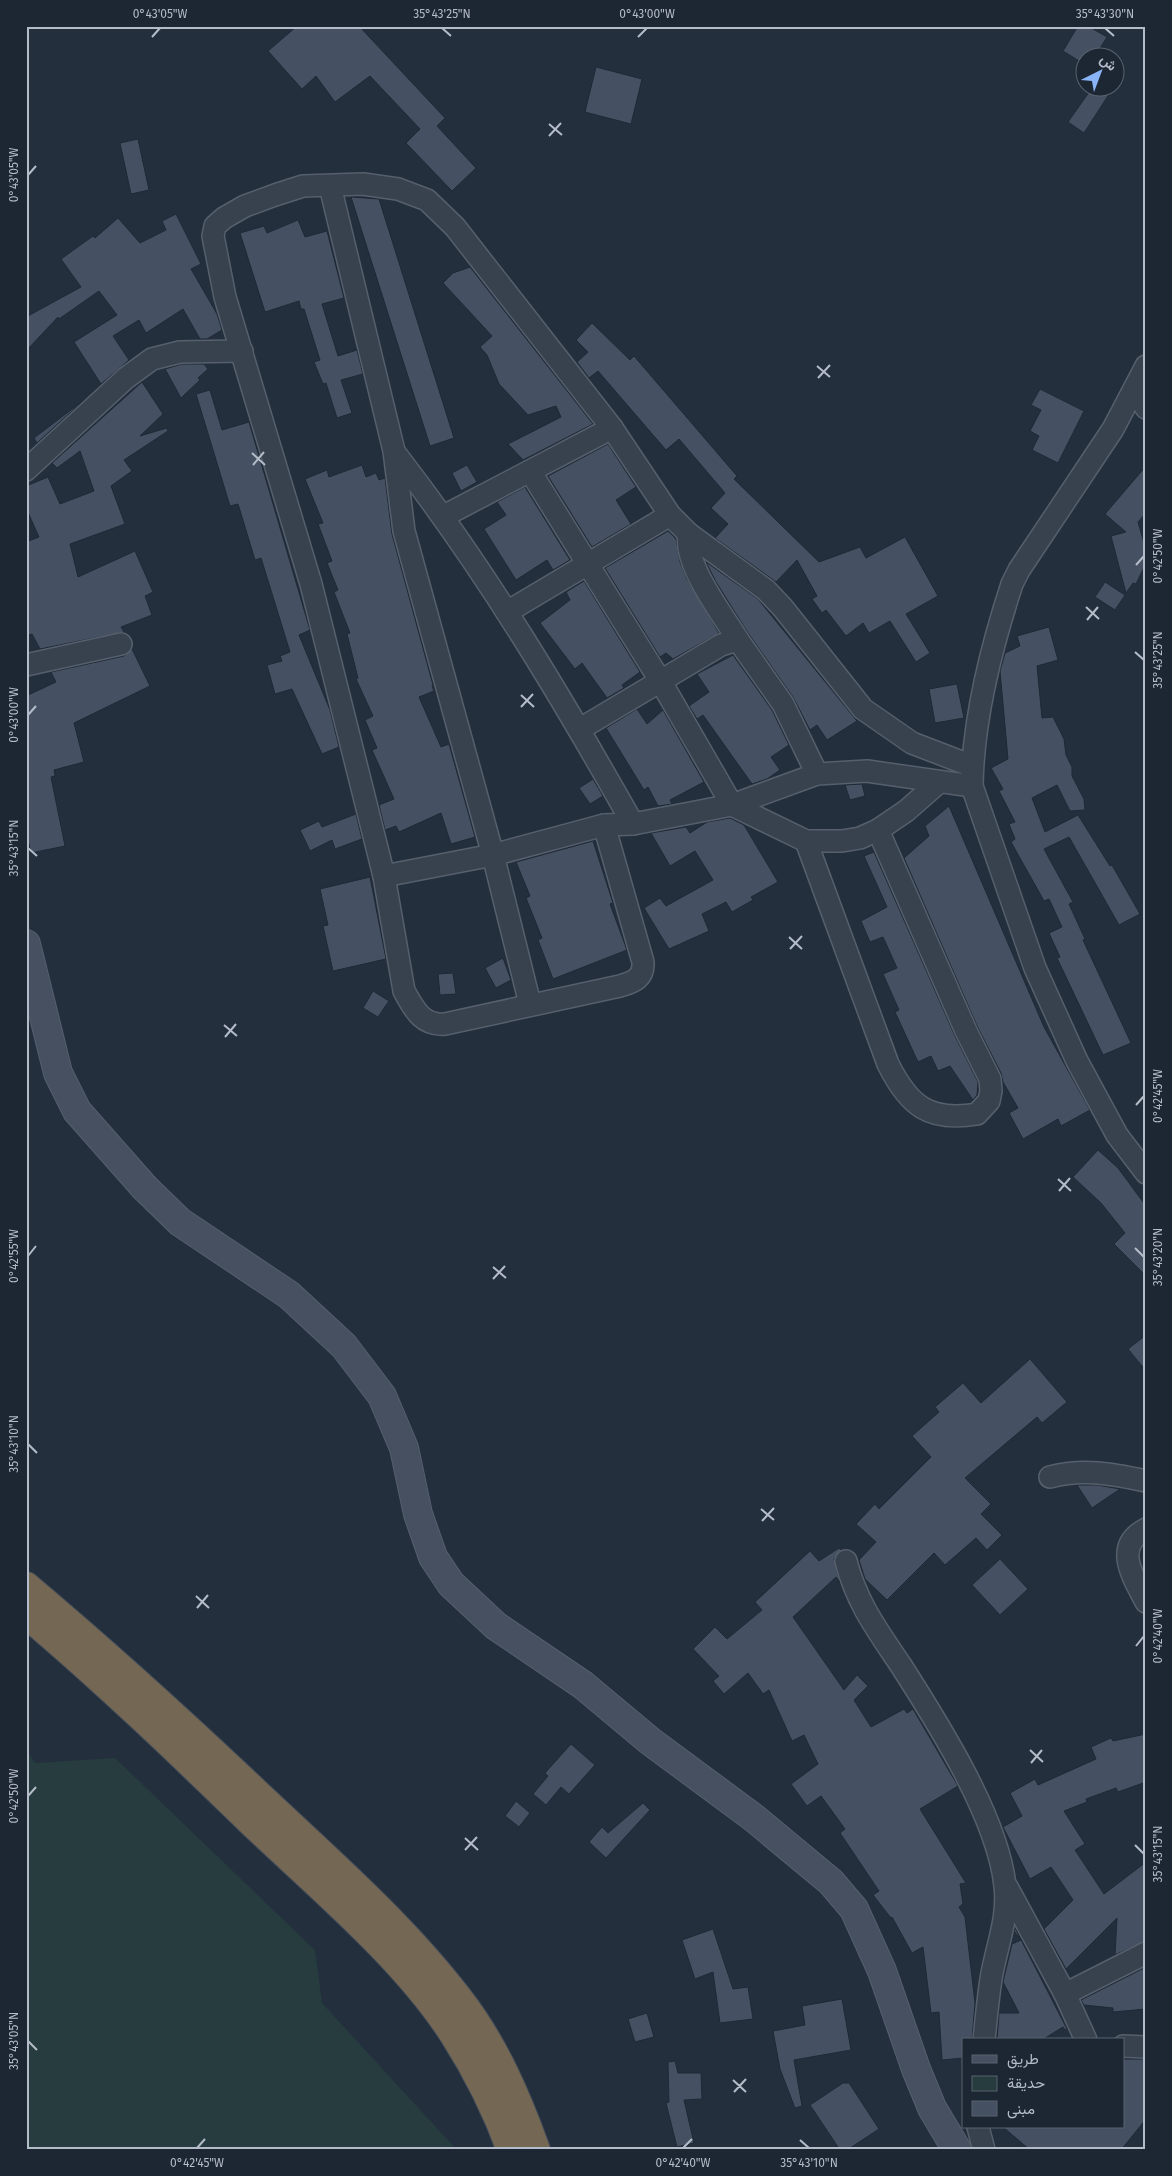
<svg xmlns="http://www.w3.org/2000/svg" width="1172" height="2176" viewBox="0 0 1172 2176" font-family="'Fira Sans',Vazirmatn,sans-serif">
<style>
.green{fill:#263c3f}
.building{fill:#455162;stroke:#1f2835}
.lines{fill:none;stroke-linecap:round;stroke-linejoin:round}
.street-casing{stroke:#565f6c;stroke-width:24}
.secondary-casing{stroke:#565f6c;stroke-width:30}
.highway-casing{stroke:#434c59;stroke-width:30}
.street{stroke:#38414e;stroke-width:21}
.secondary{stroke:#465061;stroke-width:28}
.highway{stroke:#746855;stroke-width:28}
.ticks{fill:none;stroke:#b4bcc9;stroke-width:2}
.neatline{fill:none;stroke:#b4bcc9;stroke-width:2}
.ticks-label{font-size:12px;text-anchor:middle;fill:#b4bcc9}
</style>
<rect width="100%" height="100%" fill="#242f3e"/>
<path class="green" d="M26,1749L35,1763L115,1758L315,1950L322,2003L457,2150H26Z"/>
<g class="building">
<path d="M297,26H359L445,118L437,126L476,168L452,191L406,143L420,129L370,76L335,102L316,76L302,89L268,51Z"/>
<path d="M1078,26H1088L1107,37L1094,58H1084V64L1063,51Z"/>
<path d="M596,67L642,79L631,124L585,112Z"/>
<path d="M1092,88H1113L1084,133L1068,122Z"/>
<path d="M138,139L149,190L131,194L120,143Z"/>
<path d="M351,197L379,199L454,438L430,446Z"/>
<path d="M176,214L201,264L191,269L217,314L222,330L207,339H200L183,309L146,333L139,320L113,336L129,360L101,384L74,342L117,315L99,291L59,319L58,317L26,351V317L81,287L61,259L93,236L95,238L118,218L140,243L166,230L162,221Z"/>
<path d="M298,220L305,237L327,231L344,298L322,304L338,356L357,350L363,374L341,380L352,413L337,418L326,383L323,384L314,362L320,360L304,309H301L299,301L265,312L240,233L264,226L267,233Z"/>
<path d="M470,267L593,424L523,460L508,444L561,417L556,406L528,415L499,384L487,355L480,347L492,336L443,283L453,273Z"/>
<path d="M592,323L630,360L634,356L737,476L734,479L819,562L860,547L866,558L905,537L938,596L906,614L930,653L916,662L890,621L869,633L863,623L846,636L826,610L822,613L812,599L817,596L797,560L776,582L715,538L728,524L711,508L725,493L679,439L666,450L598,371L589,378L577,362L588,352L576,340Z"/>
<path d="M182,364H204L208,369L198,378L200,380L181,398L165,369Z"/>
<path d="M142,382L163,414L140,436L167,428L168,431L124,460L132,471L111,486L125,524L70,544L78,577L135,551L153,592L145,596L152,615L121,627L124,632L40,649L32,634L26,636V542L39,537L26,508V486L48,477L60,504L94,491L80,451L57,468L52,463Z"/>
<path d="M1040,389L1084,411L1058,463L1032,450L1039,436L1030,431L1041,410L1031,405Z"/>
<path d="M210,390L222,430L249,422L310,630L299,635L330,710L339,747L322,754L292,689L275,694L267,665L282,661L280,656L290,652L261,558L255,560L238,504L230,506L196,394Z"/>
<path d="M84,400L37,443L34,438Z"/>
<path d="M608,444L636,487L616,500L631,524L592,547L548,476Z"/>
<path d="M362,465L366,477L376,473L379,480L385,478L392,534L433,685L432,686L434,691L419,697L441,747L449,744L475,837L451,844L441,813L399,832L396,826L385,830L379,805L394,799L372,750L377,748L365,720L373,716L356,679L358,678L347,634L350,633L334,592L338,590L327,563L332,561L318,524L323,523L305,479L327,470L329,477Z"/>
<path d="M467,465L477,482L461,491L452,473Z"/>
<path d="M1146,466V513L1138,522L1146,550V563L1136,584L1133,583L1126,593L1111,536L1126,532L1105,514Z"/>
<path d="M525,487L570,560L553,570L547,560L516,580L484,529L506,515L497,502Z"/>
<path d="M668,531L676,539L680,562L687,579L719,633L673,659L666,653L660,657L605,568Z"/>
<path d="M706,562L758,599L857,721L827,740L817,725L810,730L793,697L748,633L716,582Z"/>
<path d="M584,581L640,672L622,685L624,688L607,698L582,663L575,669L540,623L570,600L566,592Z"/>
<path d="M1105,582L1125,595L1115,610L1095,597Z"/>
<path d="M1049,627L1058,660L1037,666L1042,718L1053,717L1064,739L1066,755L1072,767V776L1084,799L1085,810L1070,811L1057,785L1032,798L1045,832L1078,815L1110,866L1112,865L1140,914L1119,925L1069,837L1044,849L1073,902L1069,904L1085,939L1083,940L1131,1043L1103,1055L1057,958L1060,957L1049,933L1062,927L1049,899L1044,901L1011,842L1015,839L1009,824L1015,822L999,791L1003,789L991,768L1008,759L1000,671L1005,653L1020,646L1017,636Z"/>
<path d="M132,649L150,686L74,723L84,762L54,770L55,776L51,777L65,846L31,853L26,831V696L56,682L51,672L124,656Z"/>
<path d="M733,655L772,710L789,745L771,757L780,770L767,779L752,784L703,715L697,719L689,706L709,692L697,674Z"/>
<path d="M957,684L964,718L935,723L929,689Z"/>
<path d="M637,709L647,724L663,710L704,782L670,800L672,804L658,806L648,787L644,790L606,728Z"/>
<path d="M593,779L603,796L590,804L579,788Z"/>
<path d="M862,784L865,796L850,800L845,785Z"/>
<path d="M949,806L1044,1027L1090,1110L1061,1126L1058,1119L1023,1139L1009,1113L1018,1108L1003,1082L1001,1073L977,1026L904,858L929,836L925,826Z"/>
<path d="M356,814L362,839L335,849L332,840L310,851L300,830L319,821L322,827Z"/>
<path d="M730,818L744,825L778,882L751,897L753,900L732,912L726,902L702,914L709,931L669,949L644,908L660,898L666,906L713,880L695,851L670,866L651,833L686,827L690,833L707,822Z"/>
<path d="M593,841L613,903L610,904L627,950L553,979L538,940L542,938L526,898L530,896L516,862Z"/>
<path d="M874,852L955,1036L978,1082L977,1095L973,1100L950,1066L938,1071L931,1056L918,1062L895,1012L899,1010L883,974L897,968L883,937L870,942L861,921L887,907L864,856Z"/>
<path d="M370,877L386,959L333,971L323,926L328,925L320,889Z"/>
<path d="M503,958L511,980L496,988L485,968Z"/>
<path d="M453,973L456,994L440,995L438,974Z"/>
<path d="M373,991L389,1001L378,1017L363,1008Z"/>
<path d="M1098,1150L1118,1168L1146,1206V1276L1114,1244L1125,1233L1101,1203L1073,1177Z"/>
<path d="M1146,1335V1371L1128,1349Z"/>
<path d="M1030,1359L1067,1402L1042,1423L1037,1417L965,1478L991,1504L981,1514L1002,1535L987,1550L976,1538L945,1565L934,1553L887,1600L865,1579L859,1560L876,1542L856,1524L875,1504L879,1509L931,1457L912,1436L939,1412L935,1407L963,1383L981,1403Z"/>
<path d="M1077,1485H1097L1120,1489L1092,1508Z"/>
<path d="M839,1548L841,1550L834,1559L840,1583L836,1577L793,1617L844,1690L857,1675L868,1686L854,1700L871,1727L904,1709L907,1713L913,1709L958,1786L920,1809L966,1883L960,1884L963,1904L959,1907L965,1917L975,2003L972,2040H963V2058L942,2060L939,2012L931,2013L923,1947L912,1953L892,1917L891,1918L873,1895L879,1891L840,1833L845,1829L821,1796L807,1806L791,1784L818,1764L804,1735L792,1741L769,1690L763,1694L748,1673L724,1694L713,1681L719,1676L693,1649L715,1627L727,1639L762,1610L755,1602L810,1551L819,1561Z"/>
<path d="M1000,1559L1028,1589L1000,1615L972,1585Z"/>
<path d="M1146,1734V1782L1118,1792L1116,1788L1086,1799L1087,1802L1064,1811L1085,1844L1075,1850L1104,1894L1146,1862V1941L1115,1955L1117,1918L1066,1969L1044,1929L1073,1900L1051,1867L1030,1879L1003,1827L1022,1816L1010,1793L1035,1779L1038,1785L1096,1759L1091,1747L1111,1738L1113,1741Z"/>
<path d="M571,1744L595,1765L569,1794L561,1787L546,1805L533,1794L548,1776L545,1773Z"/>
<path d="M516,1801L530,1813L519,1827L505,1816Z"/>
<path d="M643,1803L650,1810L606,1858L589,1842L602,1827L608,1833Z"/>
<path d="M1015,1928L1067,2029L1065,2030L1063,2027L1042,2040H997L999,2013H1019L1003,1982L1012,1944L1021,1940L1014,1931Z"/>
<path d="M713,1929L733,1989L748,1987L753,2019L720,2023L713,1972L695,1979L682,1940Z"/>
<path d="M1146,1967V2009L1113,2012V2008L1084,2005L1081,2000Z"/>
<path d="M842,1999L851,2050L794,2060L802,2106L795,2108L780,2069L773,2031L805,2025L802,2006Z"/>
<path d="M647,2013L654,2037L635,2042L628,2019Z"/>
<path d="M1123,2059H1146V2119L1121,2150H1030L1003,2127H1123Z"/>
<path d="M675,2061L678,2073H701L702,2099L684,2100L694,2143L677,2147L666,2103L669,2102L668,2062Z"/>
<path d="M843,2083H849L879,2129L847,2150H840L810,2105Z"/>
</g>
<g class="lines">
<g class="street-casing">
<g id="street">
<path d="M330,186L394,451L404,531L493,855L530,1004"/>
<path d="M1146,366L1113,429L1019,570L1012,584C991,648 973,719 972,786L1035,968L1077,1061L1117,1135L1146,1173"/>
<path d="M1136,388L1146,408"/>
<path d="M395,453C485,569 561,696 633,824"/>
<path d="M26,470L126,378L152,359L180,352L242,351"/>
<path d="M530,471L661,682L732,805L806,841H842L860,838L878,830L906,811L938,783"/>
<path d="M444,516L612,428"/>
<path d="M689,534C683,564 722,613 738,640"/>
<path d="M507,612L670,515"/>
<path d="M26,665L121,644"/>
<path d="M580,729L721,645L738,640L783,704L817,774"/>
<path d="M604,825L643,962C644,978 634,982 620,986L445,1024C422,1026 414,1009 404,991L384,876L311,584L225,297L213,236L215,226L224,218L245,206L275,195L303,186L363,184L398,189L427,200L455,227L612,428L670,515L689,534L766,590L783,608L863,709L912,743L972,766"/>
<path d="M806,841L888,1064C909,1106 929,1122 977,1114L989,1101L991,1091L990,1079L966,1031L878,830"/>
<path d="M384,876L493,855L604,825L633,824L732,805L817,774L867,771L972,786"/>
<path d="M1050,1477C1083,1468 1113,1474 1146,1481"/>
<path d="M1146,1529C1112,1547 1134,1578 1146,1602"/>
<path d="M846,1561C857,1604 878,1631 902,1667C939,1725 998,1818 1005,1886C1009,1919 996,1947 991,1979C988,1999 986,2020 984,2040"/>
<path d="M1007,1887L1065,1994L1086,2040"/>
<path d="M1065,1994L1146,1953"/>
<path d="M1123,2046L1146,2047"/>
<path d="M978,2127L984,2150"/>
</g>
</g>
<g class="secondary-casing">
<path id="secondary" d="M26,944L58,1073L77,1111L145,1188L180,1222L289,1295L344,1346L382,1396L404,1448L418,1514L433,1557L451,1584L496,1626L583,1685L650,1741L754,1818L831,1882L854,1909L882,1971L916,2069L932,2108L957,2150"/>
</g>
<g class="highway-casing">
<g id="highway">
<path d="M26,1586C108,1655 187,1727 265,1801C332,1864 403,1926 459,1999C494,2044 517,2097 536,2150"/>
<path d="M26,1614C104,1680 178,1751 251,1822C317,1885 405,1958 454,2035C477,2071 496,2109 511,2150"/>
</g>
</g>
<use href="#street" class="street"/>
<use href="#secondary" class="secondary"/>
<use href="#highway" class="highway"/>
</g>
<path class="ticks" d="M442,28L451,36M1105,28L1114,36M152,37L160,28M638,37L647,28M549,124L562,135M549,136L561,123M28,175L36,166M817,366L830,377M818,378L830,365M252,453L265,465M253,465L264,452M1136,565L1144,556M1086,607L1099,619M1087,620L1098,607M1135,652L1144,660M521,695L534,707M521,707L533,694M28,715L36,706M28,848L37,856M789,937L802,949M790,949L802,936M224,1025L237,1036M225,1037L236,1024M1136,1105L1144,1096M1058,1179L1071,1191M1059,1191L1070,1178M1135,1248L1144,1257M28,1256L36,1246M493,1267L506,1278M493,1279L505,1266M28,1444L37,1453M761,1509L774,1520M762,1521L774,1508M196,1596L209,1608M197,1608L208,1595M1136,1646L1144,1636M1030,1750L1043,1762M1031,1763L1042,1750M28,1796L36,1787M465,1838L478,1850M1135,1845L1144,1854M465,1850L477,1837M28,2041L37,2050M733,2080L746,2092M734,2092L746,2079M800,2140L809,2148M197,2148L205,2139M683,2148L692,2139"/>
<rect width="1172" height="2176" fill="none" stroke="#1d2633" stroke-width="55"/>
<rect x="962" y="2038" width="162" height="90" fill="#1d2633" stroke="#59626f"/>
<rect x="972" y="2055" width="25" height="8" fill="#465061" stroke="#59626f"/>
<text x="1007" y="2064" font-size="15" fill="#b4bcc9">طريق</text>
<rect x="972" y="2076" width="25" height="15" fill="#263c3f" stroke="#59626f"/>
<text x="1007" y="2088" font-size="15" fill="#b4bcc9">حديقة</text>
<rect x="972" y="2101" width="25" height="15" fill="#455162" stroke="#59626f"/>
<text x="1007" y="2114" font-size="15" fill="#b4bcc9">مبنى</text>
<g transform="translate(1100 72) rotate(42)"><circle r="24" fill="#1d2633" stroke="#59626f"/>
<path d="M0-4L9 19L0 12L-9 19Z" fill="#8ab4f8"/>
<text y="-8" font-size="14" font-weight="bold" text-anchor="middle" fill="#b4bcc9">ش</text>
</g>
<rect x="28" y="28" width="1116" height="2120" class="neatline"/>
<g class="ticks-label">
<text x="160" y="18">0°43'05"W</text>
<text x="442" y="18">35°43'25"N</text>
<text x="647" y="18">0°43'00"W</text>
<text x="1105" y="18">35°43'30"N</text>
<text transform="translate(14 175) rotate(-90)" y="4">0°43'05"W</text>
<text transform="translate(1158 556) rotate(-90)" y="4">0°42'50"W</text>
<text transform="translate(1158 660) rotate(-90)" y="4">35°43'25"N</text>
<text transform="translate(14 715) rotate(-90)" y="4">0°43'00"W</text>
<text transform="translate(14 848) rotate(-90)" y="4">35°43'15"N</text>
<text transform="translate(1158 1096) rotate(-90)" y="4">0°42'45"W</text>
<text transform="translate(14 1256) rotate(-90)" y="4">0°42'55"W</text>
<text transform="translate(1158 1257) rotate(-90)" y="4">35°43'20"N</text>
<text transform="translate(14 1444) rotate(-90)" y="4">35°43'10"N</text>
<text transform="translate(1158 1636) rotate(-90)" y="4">0°42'40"W</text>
<text transform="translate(14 1796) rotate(-90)" y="4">0°42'50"W</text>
<text transform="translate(1158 1854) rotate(-90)" y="4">35°43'15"N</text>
<text transform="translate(14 2041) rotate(-90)" y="4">35°43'05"N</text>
<text x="197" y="2167">0°42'45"W</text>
<text x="683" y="2167">0°42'40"W</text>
<text x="809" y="2167">35°43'10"N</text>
</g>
</svg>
